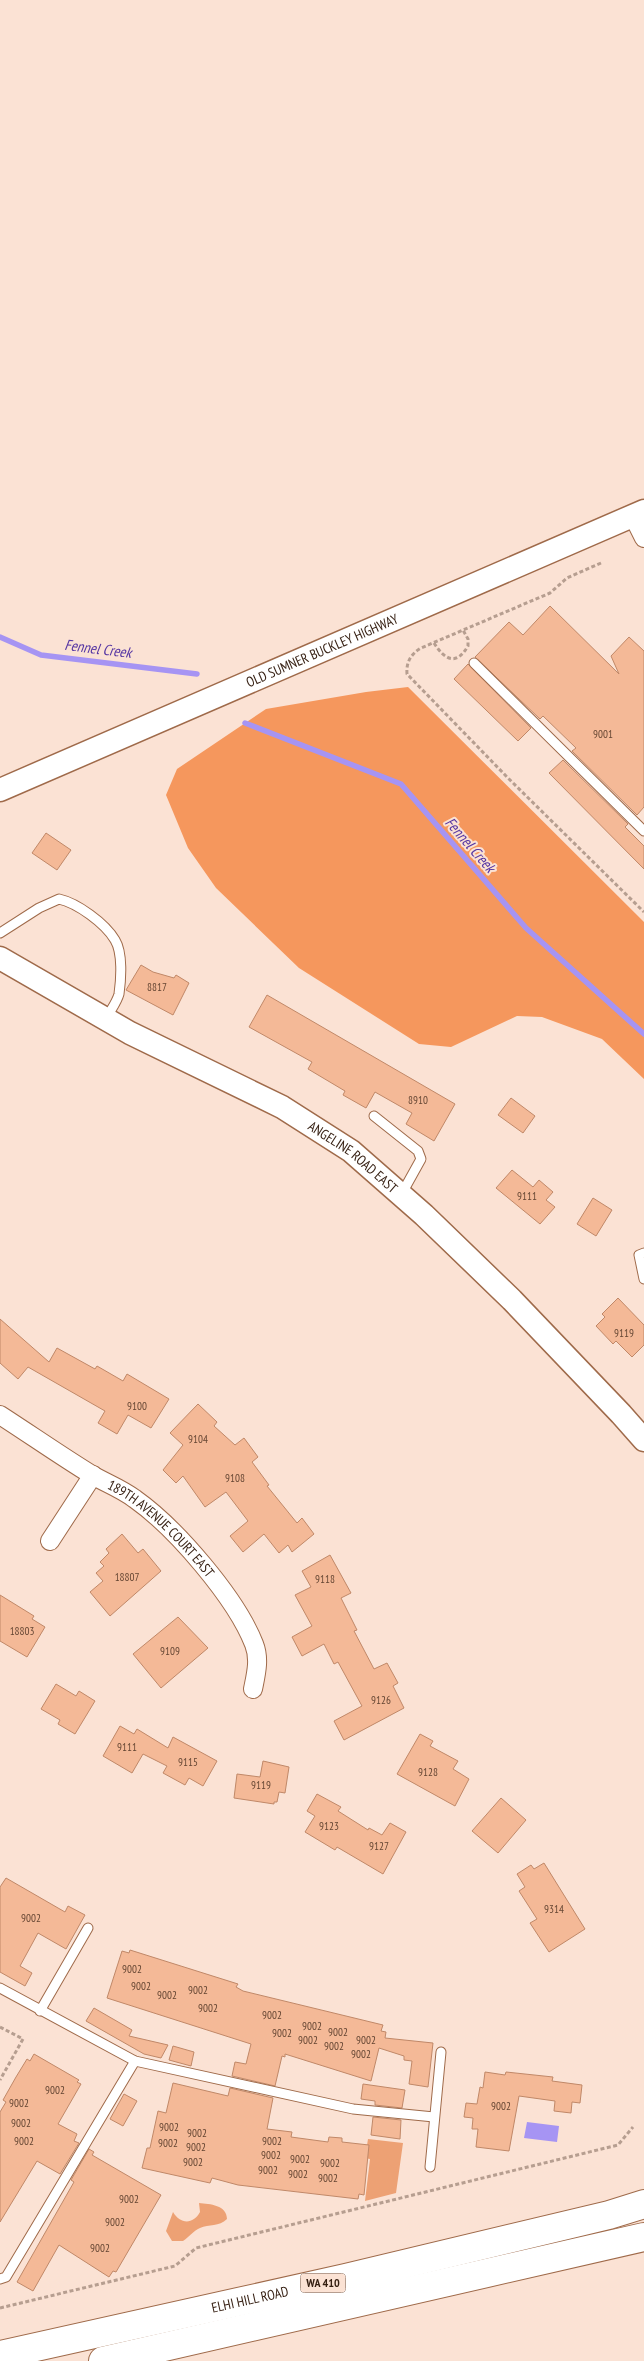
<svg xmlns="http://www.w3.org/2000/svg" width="644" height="2361" viewBox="0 0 644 2361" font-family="'PT Sans Narrow',sans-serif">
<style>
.green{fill:#eda174}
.forest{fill:#f5975d}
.water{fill:#a694f3}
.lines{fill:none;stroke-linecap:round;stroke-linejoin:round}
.stream{stroke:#a694f3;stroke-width:5.5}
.building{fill:#f4b997;stroke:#c08868}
.service-casing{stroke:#9f6a4a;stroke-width:11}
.minor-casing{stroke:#9f6a4a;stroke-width:20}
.tertiary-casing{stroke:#9f6a4a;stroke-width:25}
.trunk-casing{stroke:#9f6a4a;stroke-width:30}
.path{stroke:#b69e90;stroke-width:3;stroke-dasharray:4 2.5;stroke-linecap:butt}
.service{stroke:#fff;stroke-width:9}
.minor{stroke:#fff;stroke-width:18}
.tertiary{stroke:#fff;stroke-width:22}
.trunk{stroke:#fff;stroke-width:28}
.labels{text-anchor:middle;stroke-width:4;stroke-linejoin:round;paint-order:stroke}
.number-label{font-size:11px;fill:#654633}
.shield{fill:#fbe2d4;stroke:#705a4c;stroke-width:1}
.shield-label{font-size:12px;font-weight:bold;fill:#351f12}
.street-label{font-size:14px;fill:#351f12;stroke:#fbe2d4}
.water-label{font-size:15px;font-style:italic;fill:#5737a3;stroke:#fbe2d4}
</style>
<rect width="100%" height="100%" fill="#fbe2d4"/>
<g class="green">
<path d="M368,2139L403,2143L396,2193L365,2201L370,2159L365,2158Z"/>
<path d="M199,2203C210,2204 227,2205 227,2219C219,2227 209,2224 200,2228C193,2231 189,2237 183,2241H172L166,2231L173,2212C180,2224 193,2225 200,2212Z"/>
</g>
<path class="forest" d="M408,687L644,922V1079L602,1039L542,1017L517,1016L451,1047L419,1044L299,968L216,888L188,848L166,795L177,769L266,709L366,692Z"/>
<path class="water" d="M527,2122L559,2126L557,2142L524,2138Z"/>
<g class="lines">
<g class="stream">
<path d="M0,637L41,655L197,674"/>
<path d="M245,723L401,784L526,928L644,1034"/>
</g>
</g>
<g class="building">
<path d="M550,606L619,674L611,656L629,637L644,651V807L637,815L572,751L576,748L543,716L540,719L475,657L509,622L523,635Z"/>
<path d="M468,664L531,728L518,741L454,679Z"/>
<path d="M563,760L628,824L625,827L644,846V869L549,773Z"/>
<path d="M46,833L71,850L57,870L32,853Z"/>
<path d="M141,965L153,972L174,978L176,975L189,983L173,1015L126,990Z"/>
<path d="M267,995L455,1104L434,1141L406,1124L412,1113L375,1092L366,1108L343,1095L345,1091L308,1069L312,1062L249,1027Z"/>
<path d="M511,1098L535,1116L523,1133L498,1115Z"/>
<path d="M512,1170L533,1187L539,1180L553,1192L546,1200L555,1207L540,1224L496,1188Z"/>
<path d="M593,1198L612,1210L596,1236L577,1224Z"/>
<path d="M618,1298L644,1325V1345L632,1357L616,1341L613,1344L596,1326L605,1317L602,1314Z"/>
<path d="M0,1319L49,1362L57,1348L95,1369L97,1366L123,1381L127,1374L169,1399L151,1428L128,1415L117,1434L98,1423L105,1411L28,1367L18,1379L0,1363Z"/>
<path d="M198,1404L217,1422L214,1426L235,1445L244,1438L258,1457L252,1462L269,1485L267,1486L297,1523L302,1518L314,1534L292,1552L288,1545L279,1553L264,1534L243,1552L230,1536L248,1521L226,1492L205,1507L183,1476L176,1483L163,1470L183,1445L170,1433Z"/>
<path d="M122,1534L138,1553L143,1549L161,1571L110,1616L90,1592L103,1581L96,1573L104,1566L100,1562L109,1553L106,1549Z"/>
<path d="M330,1555L351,1593L341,1598L357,1630L354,1631L374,1669L387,1663L398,1683L393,1686L404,1708L344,1740L334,1721L362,1706L338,1662L334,1664L324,1644L302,1656L292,1637L312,1626L295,1595L311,1587L302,1571Z"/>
<path d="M0,1595L34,1616L32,1619L45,1627L27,1657L0,1641Z"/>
<path d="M178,1617L208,1648L161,1688L133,1654Z"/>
<path d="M56,1684L76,1696L79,1691L95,1701L75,1734L58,1724L60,1720L41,1709Z"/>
<path d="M120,1726L134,1734L137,1729L168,1748L173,1737L217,1761L203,1786L189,1778L185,1785L163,1773L167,1766L143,1754L132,1773L103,1756Z"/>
<path d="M420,1734L433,1741L430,1746L458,1761L453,1769L469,1779L455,1806L397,1774Z"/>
<path d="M263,1761L289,1767L285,1793L279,1792L277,1802H274V1804L234,1798L237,1774L260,1777Z"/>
<path d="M317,1794L341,1807L338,1811L368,1830L369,1828L382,1835L390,1823L406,1832L383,1874L337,1847L335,1850L305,1832L315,1816L307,1811Z"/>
<path d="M501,1798L526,1820L498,1853L472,1831Z"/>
<path d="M544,1863L585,1929L549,1952L530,1923L537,1919L519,1891L525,1887L517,1874L531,1865L534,1869Z"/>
<path d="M6,1878L65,1912L68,1906L85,1915L66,1949L38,1933L20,1966L32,1973L25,1986L0,1972V1887Z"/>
<path d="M130,1950L238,1984L236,1987L243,1991L383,2025L381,2031L386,2032L385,2038L433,2043L428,2087L409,2084L412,2061L404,2060V2056L379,2048L371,2081L285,2054V2057L282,2056L275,2086L232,2076L235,2062L246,2064L251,2044L107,1998L122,1951L129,1953Z"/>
<path d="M94,2008L132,2030L129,2036L168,2045L161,2058L144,2054L86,2021Z"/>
<path d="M173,2046L194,2052L191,2066L169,2060Z"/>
<path d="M34,2054L79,2080L77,2082L81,2084L58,2124L77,2134L74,2141L79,2143L60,2174L37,2161L0,2222V2112L6,2102L3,2100L16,2077L27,2059L30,2061Z"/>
<path d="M485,2072L505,2075L506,2072L553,2077L552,2081L582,2085L580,2103L572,2102L571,2113L554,2111L555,2101L519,2096L509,2151L476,2147L478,2129H472L473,2118L464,2117L466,2103L477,2104L480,2087L483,2088Z"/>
<path d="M173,2083L228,2096L230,2088L273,2098L267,2129L292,2132L291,2137L328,2142L329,2137L342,2138V2142L369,2145L364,2195L359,2194L358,2199L238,2185L212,2178L210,2183L142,2168L147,2148H150L158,2111L166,2113Z"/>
<path d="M363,2084L405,2090L402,2108L375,2105V2101L361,2099Z"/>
<path d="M124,2094L137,2101L123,2126L110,2119Z"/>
<path d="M373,2117L401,2120L400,2139L371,2135Z"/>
<path d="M89,2149L94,2152L92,2155L161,2195L116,2272L113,2271L109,2277L59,2245L33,2291L17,2282L70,2189L74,2182L71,2180Z"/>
</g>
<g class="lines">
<g class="service-casing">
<g id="service">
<path d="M474,663L644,831"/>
<path d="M0,933L39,908L59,899C77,903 105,923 115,940C123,953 121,980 119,994C117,1002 110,1011 106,1019"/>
<path d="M374,1116L418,1151L421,1159L401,1195"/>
<path d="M644,1253L639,1255L644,1279"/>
<path d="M0,1988L135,2061L353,2109L434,2117"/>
<path d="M40,2011L88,1928"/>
<path d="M430,2167L441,2052"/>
<path d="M0,2279L6,2277L135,2061"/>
</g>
</g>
<g class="minor-casing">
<g id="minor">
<path d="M633,516L644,538"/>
<path id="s1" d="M0,1415C31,1435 61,1456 92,1475C106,1483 122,1489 135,1499C176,1528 236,1598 254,1644C260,1659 256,1674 253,1689"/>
<path d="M50,1541L93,1475"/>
</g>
</g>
<g class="tertiary-casing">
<g id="tertiary">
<path id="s2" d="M0,790L644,511"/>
<path id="s3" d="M0,958L130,1033L282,1107L351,1151L424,1215L512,1300L621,1414L644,1440"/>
</g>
</g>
<g class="trunk-casing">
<g id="trunk">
<path id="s4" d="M0,2355L346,2278L609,2215L644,2204"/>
<path d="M103,2361L644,2237"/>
</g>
</g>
<g class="path">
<path d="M601,563L567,578L550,593L421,648C411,654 406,662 407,674L508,778L644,912"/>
<path d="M434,643C444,659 456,667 468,646V639L463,630"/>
<path d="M0,2027L23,2039L0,2080"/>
<path d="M0,2308L175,2266L196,2248L618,2145L633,2127"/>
</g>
<use href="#service" class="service"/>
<use href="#minor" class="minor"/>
<use href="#tertiary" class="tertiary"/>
<use href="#trunk" class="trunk"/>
</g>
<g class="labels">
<g class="number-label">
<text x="603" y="738">9001</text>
<text x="157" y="991">8817</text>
<text x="418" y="1104">8910</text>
<text x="527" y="1200">9111</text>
<text x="624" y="1337">9119</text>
<text x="137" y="1410">9100</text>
<text x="198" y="1443">9104</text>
<text x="235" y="1482">9108</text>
<text x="127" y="1581">18807</text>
<text x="325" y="1583">9118</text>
<text x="22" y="1635">18803</text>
<text x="170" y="1655">9109</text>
<text x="381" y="1704">9126</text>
<text x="127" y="1751">9111</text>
<text x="188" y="1766">9115</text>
<text x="428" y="1776">9128</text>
<text x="261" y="1789">9119</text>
<text x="329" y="1830">9123</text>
<text x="379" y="1850">9127</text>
<text x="554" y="1913">9314</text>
<text x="31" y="1922">9002</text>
<text x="132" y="1973">9002</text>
<text x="141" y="1990">9002</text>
<text x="198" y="1994">9002</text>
<text x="167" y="1999">9002</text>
<text x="208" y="2012">9002</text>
<text x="272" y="2019">9002</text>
<text x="312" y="2030">9002</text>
<text x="338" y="2036">9002</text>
<text x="282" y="2037">9002</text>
<text x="308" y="2044">9002</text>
<text x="366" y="2044">9002</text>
<text x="334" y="2050">9002</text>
<text x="361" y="2058">9002</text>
<text x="55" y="2094">9002</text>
<text x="19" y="2107">9002</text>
<text x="501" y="2110">9002</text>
<text x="21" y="2127">9002</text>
<text x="169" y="2131">9002</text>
<text x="197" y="2137">9002</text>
<text x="24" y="2145">9002</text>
<text x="272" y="2145">9002</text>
<text x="168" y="2147">9002</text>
<text x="196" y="2151">9002</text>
<text x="271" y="2159">9002</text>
<text x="300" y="2163">9002</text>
<text x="193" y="2166">9002</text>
<text x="330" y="2167">9002</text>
<text x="268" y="2174">9002</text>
<text x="298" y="2178">9002</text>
<text x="328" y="2182">9002</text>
<text x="129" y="2203">9002</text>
<text x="115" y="2226">9002</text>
<text x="100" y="2252">9002</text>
</g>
<rect class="shield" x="300.5" y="2273.5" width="45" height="19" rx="4"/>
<g class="shield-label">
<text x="323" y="2287">WA 410</text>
</g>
<g class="street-label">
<text dy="5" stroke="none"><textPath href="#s2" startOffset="351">OLD SUMNER BUCKLEY HIGHWAY</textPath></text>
<text dy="5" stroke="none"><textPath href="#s3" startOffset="406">ANGELINE ROAD EAST</textPath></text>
<text dy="5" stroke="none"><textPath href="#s1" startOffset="198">189TH AVENUE COURT EAST</textPath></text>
<text dy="5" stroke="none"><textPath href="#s4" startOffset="256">ELHI HILL ROAD</textPath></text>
</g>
<g class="water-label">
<text transform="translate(98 649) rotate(7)" y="5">Fennel Creek</text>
<text transform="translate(470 845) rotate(49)" y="5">Fennel Creek</text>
</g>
</g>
</svg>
